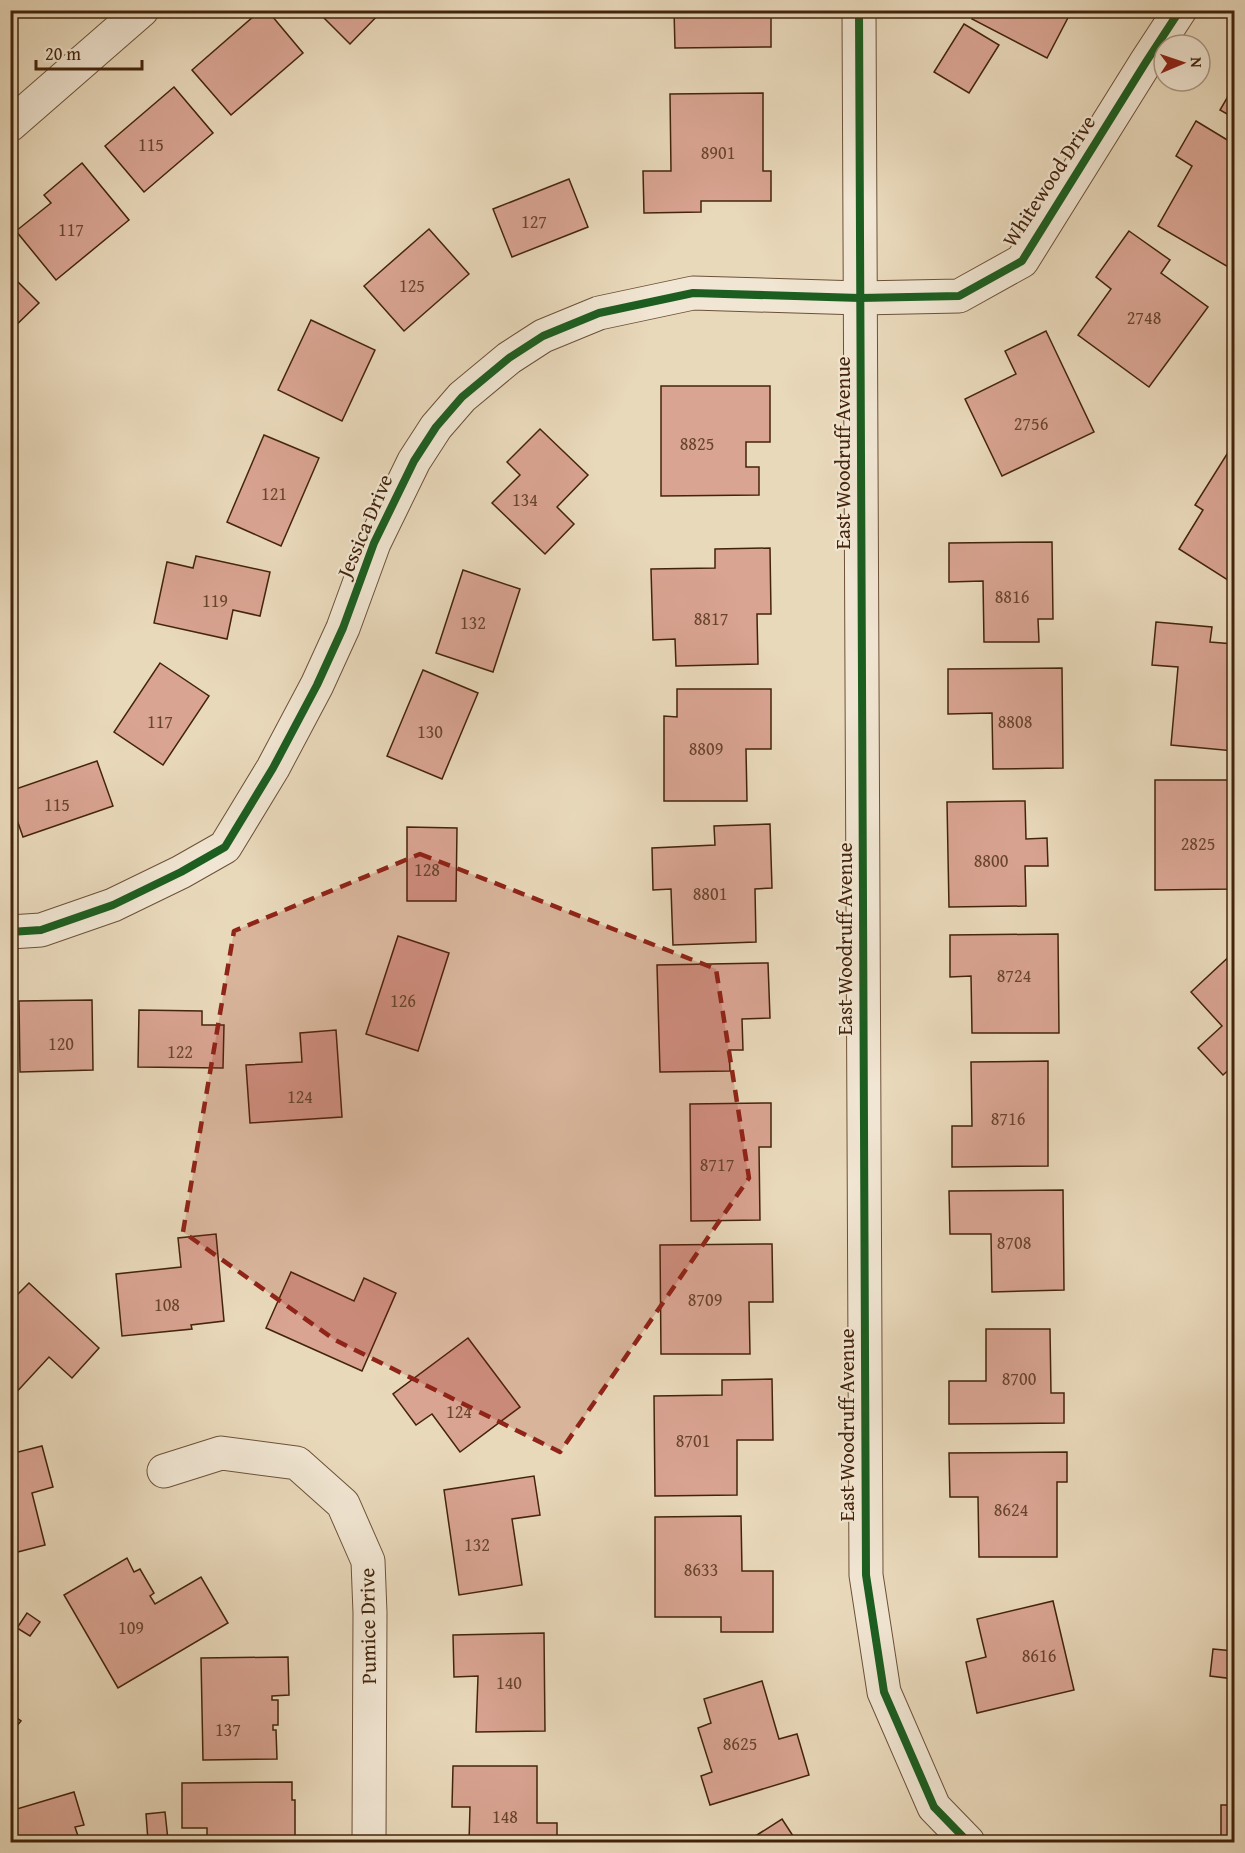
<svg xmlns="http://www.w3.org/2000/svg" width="1245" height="1853" viewBox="0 0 1245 1853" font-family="'Gentium Book Plus',serif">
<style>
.building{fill:#d9a492;stroke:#43240b;stroke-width:1.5}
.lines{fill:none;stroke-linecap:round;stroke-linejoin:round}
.minor-casing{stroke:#6c5137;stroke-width:35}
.minor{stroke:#f1e6d3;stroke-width:33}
.cycleway-casing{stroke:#f1e6d3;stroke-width:11}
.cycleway{stroke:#1b5e20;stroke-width:8}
.marked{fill:#8f2418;fill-opacity:0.2;stroke:#8f2418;stroke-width:4.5;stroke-dasharray:12 8;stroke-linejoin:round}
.labels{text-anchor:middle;stroke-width:4.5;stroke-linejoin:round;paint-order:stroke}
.number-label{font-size:18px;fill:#68442d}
.street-label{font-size:21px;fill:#43240b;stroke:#f1e6d3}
</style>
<rect width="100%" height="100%" fill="#e9d9bb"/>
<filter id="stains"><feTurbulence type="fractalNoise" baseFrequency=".00333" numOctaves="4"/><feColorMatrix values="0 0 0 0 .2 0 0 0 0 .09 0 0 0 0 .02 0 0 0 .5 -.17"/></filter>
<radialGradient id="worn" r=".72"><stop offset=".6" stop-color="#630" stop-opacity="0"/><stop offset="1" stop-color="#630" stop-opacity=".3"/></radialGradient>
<g class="building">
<path d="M261,10H267L303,53L231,115L192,70Z"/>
<path d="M316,10H383L350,44Z"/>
<path d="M674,10H771V47L675,48Z"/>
<path d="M977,10H1072L1047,58L972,19Z"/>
<path d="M964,24L999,45L969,93L934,72Z"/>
<path d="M1234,86V118L1220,110Z"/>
<path d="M174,87L213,133L144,192L105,146Z"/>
<path d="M763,93V171H771V201H701V212L644,213L643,171H671L670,94Z"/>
<path d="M1196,121L1234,144V261L1230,268L1158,226L1192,166L1176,156Z"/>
<path d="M82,163L129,220L56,280L16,231L51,203L44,195Z"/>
<path d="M569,179L588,227L512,257L493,209Z"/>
<path d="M429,229L469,274L404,331L364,286Z"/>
<path d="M1129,231L1170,260L1161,273L1208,307L1149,387L1078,335L1111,289L1096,277Z"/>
<path d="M10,274L39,303L10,331Z"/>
<path d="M311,320L375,350L342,421L278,390Z"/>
<path d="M1046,331L1094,432L1002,476L965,399L1016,374L1005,351Z"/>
<path d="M661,386H770V442H746V467H759V495L661,496Z"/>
<path d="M540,429L588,475L557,507L574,524L545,554L492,503L520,475L507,462Z"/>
<path d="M264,435L319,458L281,546L227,522Z"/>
<path d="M1227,454L1234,458V584L1179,549L1203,510L1195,505Z"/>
<path d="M1052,542L1053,619H1038L1039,642H984L983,581L949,582V543Z"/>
<path d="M770,548L771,614H757L758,664L676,666L675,639L653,640L651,569L715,568V549Z"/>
<path d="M196,556L270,572L260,616L233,610L227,639L154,623L167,562L193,568Z"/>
<path d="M463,570L520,589L493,672L436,653Z"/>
<path d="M1156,622L1212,627L1210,642L1234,644V751L1171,745L1178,667L1152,665Z"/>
<path d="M160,663L209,696L163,765L114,732Z"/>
<path d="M1062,668L1063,768L993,769L992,713L948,714V669Z"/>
<path d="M423,670L478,693L442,779L387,756Z"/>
<path d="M677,689H771V749H746L747,801H664V716L677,717Z"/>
<path d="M97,761L113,806L23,837L10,800V791Z"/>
<path d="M1155,780H1234V889L1155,890Z"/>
<path d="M1025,801L1026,839L1047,838L1048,866H1025L1026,906L949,907L947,802Z"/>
<path d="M770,824L772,888L755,889L756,942L673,945L671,889L653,890L652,848L715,845L714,826Z"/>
<path d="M407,827L457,828L456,901H407Z"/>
<path d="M1058,934L1059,1033H972L971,976L950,977V935Z"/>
<path d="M398,936L449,953L418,1051L366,1034Z"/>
<path d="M1234,952V1065L1223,1075L1198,1048L1222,1026L1191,992Z"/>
<path d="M768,963L770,1018L742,1019L743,1050H729L730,1071L660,1072L657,965Z"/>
<path d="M92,1000L93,1070L20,1072L19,1001Z"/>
<path d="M139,1010L202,1011V1025H224L223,1068L138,1067Z"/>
<path d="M336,1030L342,1117L250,1123L246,1065L302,1062L300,1033Z"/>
<path d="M1048,1061V1166L952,1167V1126H972L971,1062Z"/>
<path d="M771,1103V1147H759L760,1220L691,1221L690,1104Z"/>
<path d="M1063,1190L1064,1290L992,1292L991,1234H950L949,1191Z"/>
<path d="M216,1234L224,1321L191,1325L192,1329L122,1336L116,1274L181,1267L178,1238Z"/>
<path d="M772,1244L773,1302H749L750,1354H661L660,1245Z"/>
<path d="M291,1272L354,1301L364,1278L396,1293L362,1371L266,1328Z"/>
<path d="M29,1283L99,1348L72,1378L49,1357L12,1397L10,1395V1302Z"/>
<path d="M986,1329H1050L1051,1393H1064V1423L949,1424V1381H986Z"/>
<path d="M468,1338L520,1407L460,1452L432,1414L416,1425L393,1394Z"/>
<path d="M772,1379L773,1440H737V1495L655,1496L654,1396L722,1395V1380Z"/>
<path d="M42,1446L53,1487L32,1493L45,1545L10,1554V1454Z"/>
<path d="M1067,1452V1482H1057V1557H979L978,1497H950L949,1453Z"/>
<path d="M534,1476L540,1515L512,1519L522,1585L459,1595L444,1490Z"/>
<path d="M741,1516L742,1571H773V1632H721V1617H655V1517Z"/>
<path d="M127,1558L134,1572L140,1569L154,1593L150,1596L155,1604L201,1577L228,1623L118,1688L64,1595Z"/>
<path d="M1053,1601L1074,1690L977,1713L966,1662L986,1657L977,1619Z"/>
<path d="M27,1613L40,1622L30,1636L17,1628Z"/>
<path d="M544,1633L545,1731L476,1732L478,1676L454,1677L453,1635Z"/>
<path d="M1213,1649L1234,1651V1724L1228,1723L1234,1679L1210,1676Z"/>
<path d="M288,1657L289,1695L272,1696V1700H278V1725H273V1730H276L277,1759L203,1760L201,1658Z"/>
<path d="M762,1681L779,1739L797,1734L809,1775L710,1805L701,1776L712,1772L698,1728L711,1723L704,1699Z"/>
<path d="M10,1713L21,1721L10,1734Z"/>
<path d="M453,1766H537V1823H557V1842H469L470,1807H452Z"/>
<path d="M292,1782V1800H295V1841L207,1842V1828H182V1783Z"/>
<path d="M74,1792L84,1825L75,1827L80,1842H10V1811Z"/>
<rect x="1221" y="1805" width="13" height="37"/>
<path d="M165,1812L168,1840L148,1841L146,1814Z"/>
<path d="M782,1819L797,1842H746Z"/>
</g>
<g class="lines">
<g class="minor-casing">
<g id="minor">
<path d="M859,10L866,1575L884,1692L934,1807L968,1842"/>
<path d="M10,125L142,10"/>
<path d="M10,932L41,930L113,905L181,872L225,847L273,768L317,685L343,628L374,543L414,461L436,427L462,397L509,358L543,336L599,313L693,293L860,298L959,296L1022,261L1146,62L1180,10"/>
<path d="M164,1471L221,1453L297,1463L343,1504L368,1561L370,1613L369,1842"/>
</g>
</g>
<use href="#minor" class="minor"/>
<g class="cycleway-casing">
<g id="cycleway">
<path d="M859,10L866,1575L884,1692L934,1807L968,1842"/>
<path d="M10,932L41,930L113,905L181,872L225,847L273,768L317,685L343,628L374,543L414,461L436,427L462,397L509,358L543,336L599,313L693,293L860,298L959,296L1022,261L1146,62L1180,10"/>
</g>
</g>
<use href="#cycleway" class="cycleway"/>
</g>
<path class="marked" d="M420,854L716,969L749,1178L560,1452L335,1340L183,1232L234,931Z"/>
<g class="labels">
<g class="number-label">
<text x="151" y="151">115</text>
<text x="718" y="159">8901</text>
<text x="534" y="228">127</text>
<text x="71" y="236">117</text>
<text x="412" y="292">125</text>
<text x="1144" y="324">2748</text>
<text x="1031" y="430">2756</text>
<text x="697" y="450">8825</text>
<text x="274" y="500">121</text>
<text x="525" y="506">134</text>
<text x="1012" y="603">8816</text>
<text x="215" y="607">119</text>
<text x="711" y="625">8817</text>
<text x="473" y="629">132</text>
<text x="160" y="728">117</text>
<text x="1015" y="728">8808</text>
<text x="430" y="738">130</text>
<text x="706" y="755">8809</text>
<text x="57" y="811">115</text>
<text x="1198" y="850">2825</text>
<text x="991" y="867">8800</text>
<text x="427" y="876">128</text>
<text x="710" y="900">8801</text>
<text x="1014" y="982">8724</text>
<text x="403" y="1007">126</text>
<text x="61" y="1050">120</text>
<text x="180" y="1058">122</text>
<text x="300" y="1103">124</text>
<text x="1008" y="1125">8716</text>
<text x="717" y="1171">8717</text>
<text x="1014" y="1249">8708</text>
<text x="705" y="1306">8709</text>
<text x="167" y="1311">108</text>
<text x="1019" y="1385">8700</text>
<text x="459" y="1418">124</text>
<text x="693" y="1447">8701</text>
<text x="1011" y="1516">8624</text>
<text x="477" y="1551">132</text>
<text x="701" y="1576">8633</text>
<text x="131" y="1634">109</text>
<text x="1039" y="1662">8616</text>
<text x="509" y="1689">140</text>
<text x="228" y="1736">137</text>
<text x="740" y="1750">8625</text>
<text x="505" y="1823">148</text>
</g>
<g class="street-label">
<text transform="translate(1049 181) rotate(-57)" y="7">Whitewood Drive</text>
<text transform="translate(843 453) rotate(-90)" y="7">East Woodruff Avenue</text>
<text transform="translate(365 526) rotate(-67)" y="7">Jessica Drive</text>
<text transform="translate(845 939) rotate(-90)" y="7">East Woodruff Avenue</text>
<text transform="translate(847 1425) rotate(-90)" y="7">East Woodruff Avenue</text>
<text transform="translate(368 1626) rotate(-91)" y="7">Pumice Drive</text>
</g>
</g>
<rect width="1245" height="1853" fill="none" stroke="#e9d9bb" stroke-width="36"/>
<rect x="12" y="12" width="1221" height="1829" fill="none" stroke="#43240b" stroke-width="3"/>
<rect x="18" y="18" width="1209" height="1817" fill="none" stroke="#43240b" stroke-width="1.5"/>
<g transform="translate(1182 63) rotate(88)"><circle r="28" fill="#f1e6d3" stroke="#ab9883" stroke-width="1.5"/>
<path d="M0-4.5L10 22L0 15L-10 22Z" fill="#8f2418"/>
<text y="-9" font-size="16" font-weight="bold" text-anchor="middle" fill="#43240b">N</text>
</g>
<path d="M36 60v9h106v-9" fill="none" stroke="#43240b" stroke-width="3"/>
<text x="45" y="60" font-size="18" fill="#43240b" stroke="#f1e6d3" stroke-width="4.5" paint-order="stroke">20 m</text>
<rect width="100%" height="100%" filter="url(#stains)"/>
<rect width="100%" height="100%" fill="url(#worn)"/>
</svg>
